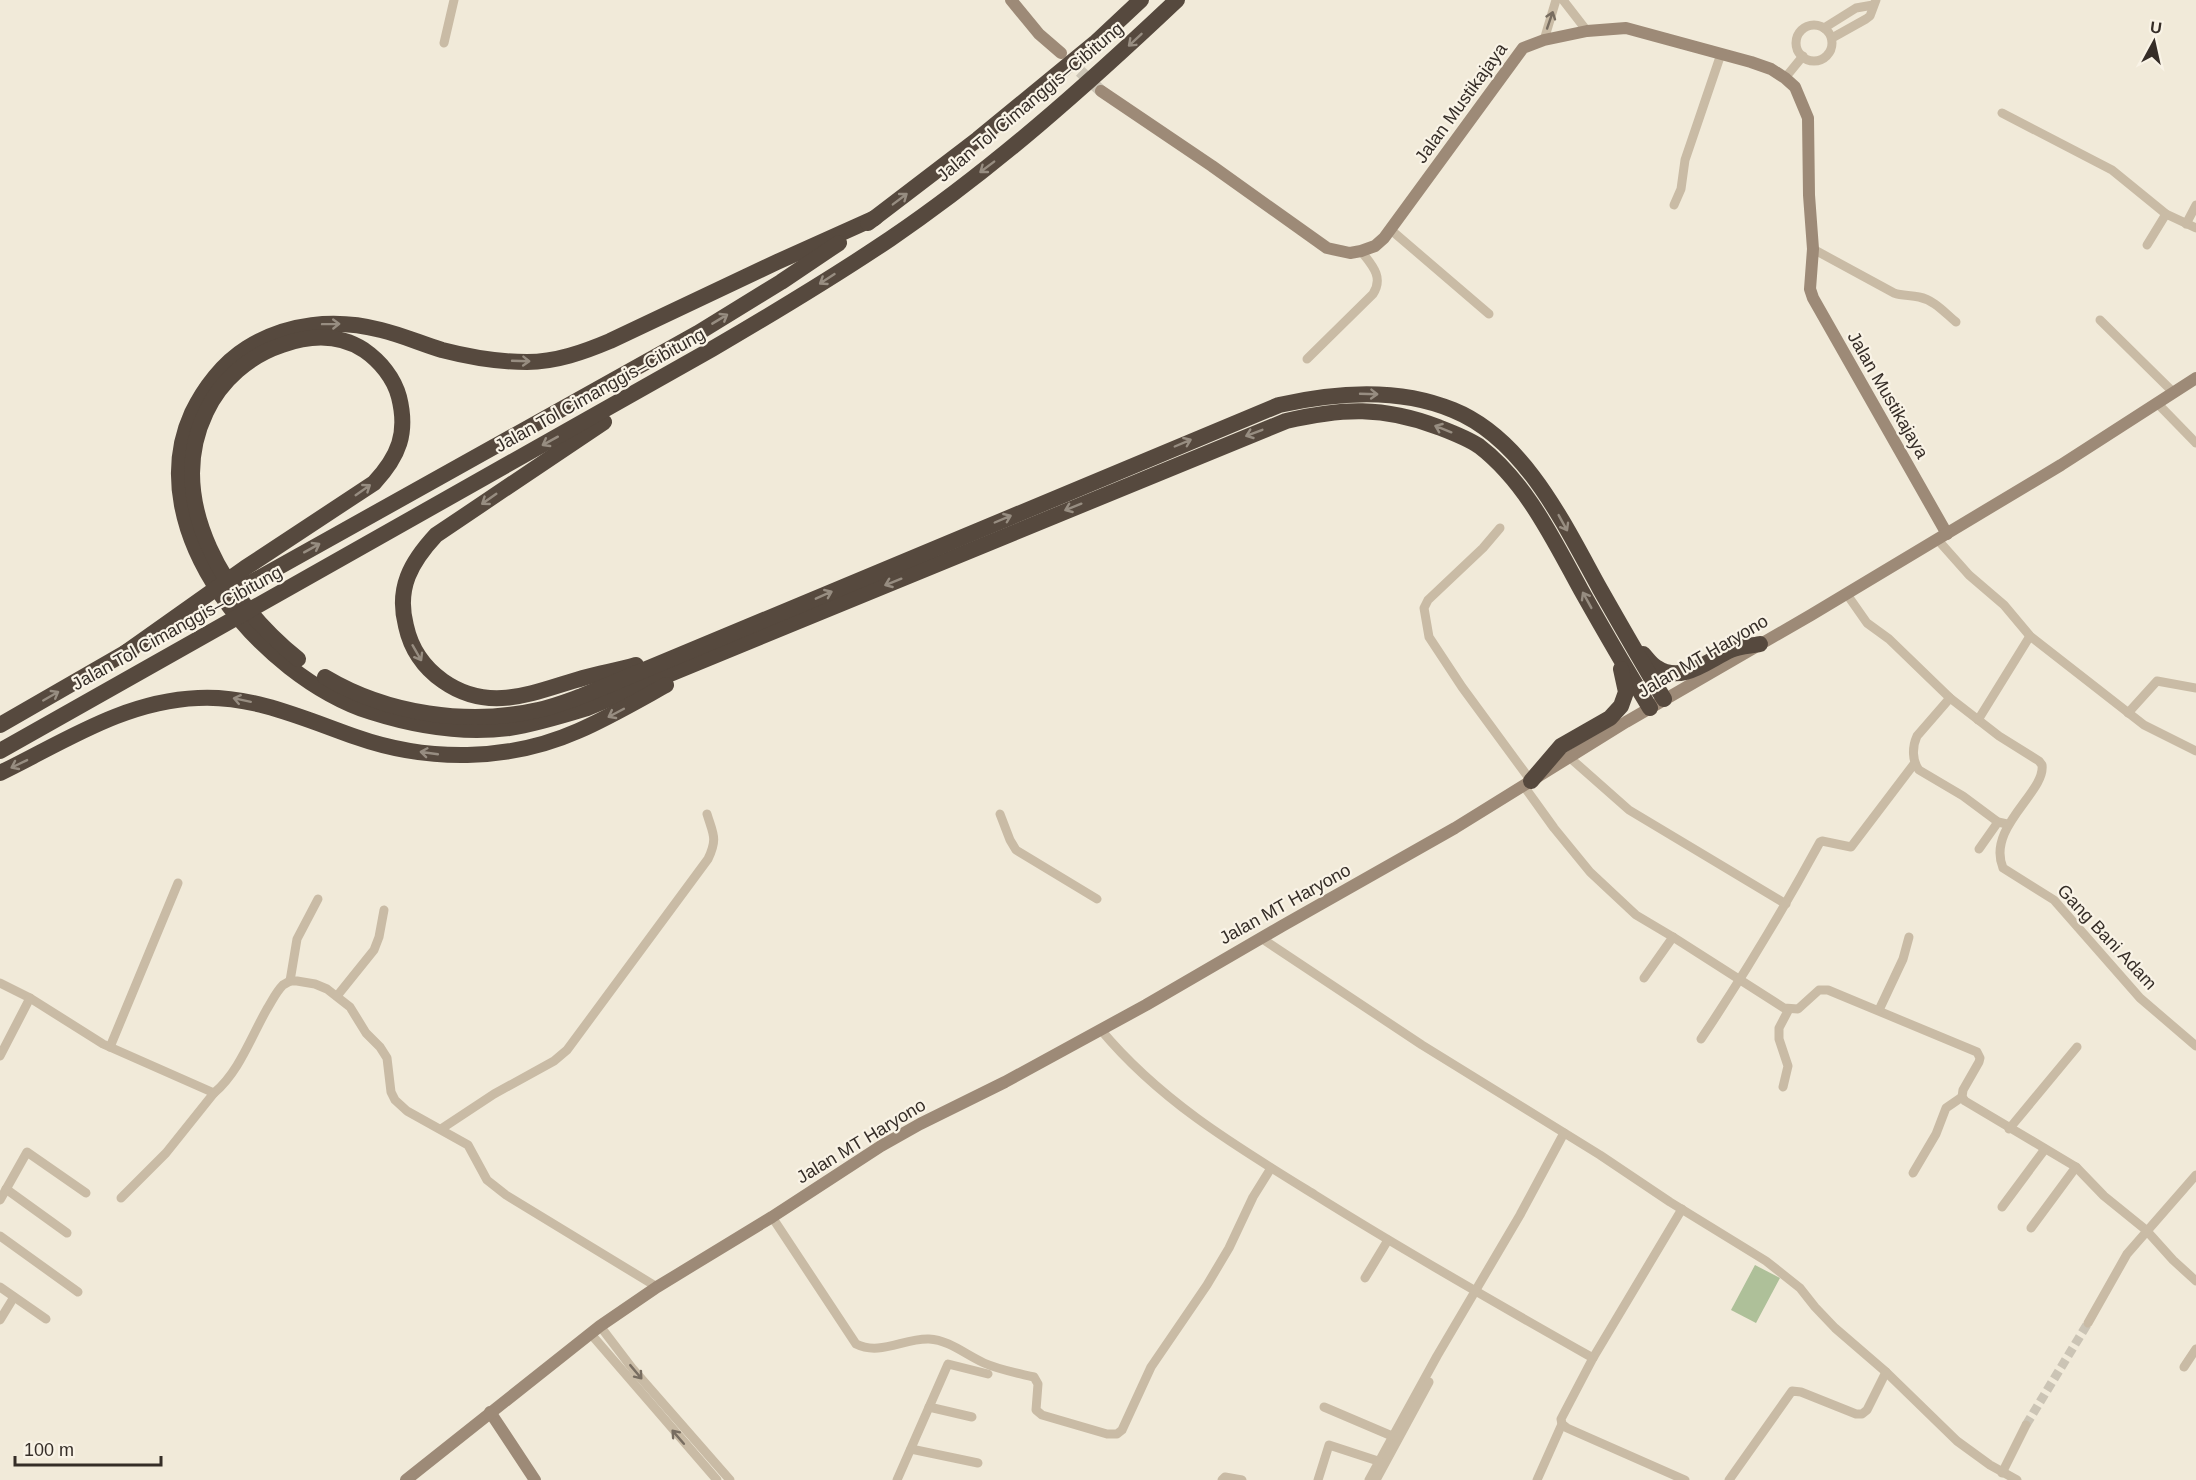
<svg xmlns="http://www.w3.org/2000/svg" width="2196" height="1480" viewBox="0 0 2196 1480" font-family="Arial,sans-serif">
<style>
.green{fill:#aec099}
.lines{fill:none;stroke-linecap:round;stroke-linejoin:round}
.street-tunnel{stroke:#cbc4b5;stroke-width:9;stroke-dasharray:9 4.5;stroke-linecap:butt}
.secondary-tunnel{stroke:#cbc4b5;stroke-width:12;stroke-dasharray:12 6;stroke-linecap:butt}
.street{stroke:#c9bba5;stroke-width:9}
.secondary{stroke:#9d8a77;stroke-width:12}
.highway{stroke:#56493e;stroke-width:16}
.oneway{stroke:#786d60}
.oneway2{stroke:#978d81}
.labels{text-anchor:middle;stroke-width:4.5;stroke-linejoin:round;paint-order:stroke}
.street-label{font-size:18px;fill:#352d27;stroke:#f9f3e6}
</style>
<rect width="100%" height="100%" fill="#f1ead9"/>
<path class="green" d="M1755,1265L1780,1278L1756,1323L1731,1310Z"/>
<g class="lines">
<path class="street-tunnel" d="M2026,1425L2088,1323"/>
<path class="secondary-tunnel" d="M1067,59L1101,91"/>
<g class="street">
<path d="M1563,0L1587,31"/>
<circle cx="1814" cy="43" r="18"/>
<path d="M1824,28L1856,8L1873,5"/>
<path d="M1832,38L1866,19L1870,16L1876,0"/>
<path d="M1544,40L1556,0"/>
<path d="M444,43L454,0"/>
<path d="M1785,78L1803,56"/>
<path d="M2002,113L2112,170L2166,214L2196,228"/>
<path d="M1674,205L1681,189L1685,160L1721,54"/>
<path d="M2186,224L2196,205"/>
<path d="M1391,230L1489,314"/>
<path d="M2147,245L2166,214"/>
<path d="M1813,249L1894,293C1902,296 1910,295 1919,297C1934,300 1944,312 1956,322"/>
<path d="M2100,320L2174,393"/>
<path d="M1307,359L1373,294C1384,277 1372,265 1361,251"/>
<path d="M2158,404L2196,443"/>
<path d="M1500,528L1483,548L1428,600L1424,608L1429,637L1462,687L1531,781"/>
<path d="M1937,539L1969,575L2004,605L2030,636L2144,725L2196,751"/>
<path d="M1846,593L1867,623L1889,639L1950,698L1999,736L2039,761L2042,765C2046,792 1986,827 2003,868L2054,900L2140,998L2196,1046"/>
<path d="M1950,698L1917,736C1912,747 1912,761 1919,770L1963,796L1998,822L2007,824"/>
<path d="M2128,713L2157,681L2196,688"/>
<path d="M1978,720L2030,636"/>
<path d="M1569,757L1629,810L1786,904"/>
<path d="M1523,785L1554,828L1590,872L1636,915L1673,937L1784,1008L1798,1009L1819,990H1828L1977,1052L1980,1058L1979,1062L1963,1090L1962,1097L1965,1101L2076,1167L2104,1196L2146,1230L2173,1260L2196,1281"/>
<path d="M1000,814L1010,840L1016,850L1097,899"/>
<path d="M1979,849L1998,822"/>
<path d="M1261,938L1422,1045L1600,1155L1670,1202L1766,1261L1800,1288L1815,1307L1835,1328L1886,1372L1957,1441L1990,1465L2017,1480"/>
<path d="M1644,978L1673,937"/>
<path d="M290,981L297,939L318,899"/>
<path d="M0,983L30,998L103,1044L214,1093C239,1072 251,1037 267,1009C272,1001 276,992 283,985L290,981H297L315,984L327,989L350,1007L366,1033L380,1047L387,1058L391,1092L395,1100L407,1111L468,1145L487,1180L506,1195L657,1287"/>
<path d="M337,996L374,950L379,937L384,910"/>
<path d="M1879,1010L1903,959L1909,937"/>
<path d="M1101,1030C1160,1101 1237,1147 1315,1195C1406,1252 1499,1305 1593,1358"/>
<path d="M1701,1039C1744,975 1783,910 1820,842L1822,841L1851,847L1914,764"/>
<path d="M110,1047L178,883"/>
<path d="M0,1056L30,998"/>
<path d="M1783,1087L1788,1066L1779,1039V1028L1789,1009"/>
<path d="M441,1129L494,1094L554,1061L567,1050L708,859C718,838 713,834 707,814"/>
<path d="M2009,1129L2077,1047"/>
<path d="M1913,1173L1936,1134L1946,1108L1962,1097"/>
<path d="M6,1189L67,1233"/>
<path d="M121,1198L166,1153L214,1093"/>
<path d="M0,1200L27,1152L86,1193"/>
<path d="M2002,1207L2045,1149"/>
<path d="M1682,1209L1593,1358L1561,1419L1562,1424L1567,1428L1685,1480"/>
<path d="M772,1217L856,1344C880,1356 904,1338 929,1339C949,1340 966,1355 984,1363C1000,1370 1017,1373 1034,1377L1038,1384L1036,1410L1042,1415L1107,1434H1117L1122,1430L1151,1367L1207,1285L1229,1248L1253,1197L1271,1168"/>
<path d="M2031,1228L2076,1167"/>
<path d="M0,1236L78,1292"/>
<path d="M1365,1278L1388,1240"/>
<path d="M0,1287L46,1319"/>
<path d="M0,1320L14,1297"/>
<path d="M2088,1323L2127,1254L2196,1175"/>
<path d="M600,1326L632,1368L730,1480"/>
<path d="M590,1333L717,1480"/>
<path d="M2184,1367L2196,1349"/>
<path d="M929,1407L972,1417"/>
<path d="M1324,1407L1392,1436"/>
<path d="M911,1449L978,1463"/>
<path d="M2002,1473L2026,1425"/>
<path d="M897,1480L948,1364L988,1374"/>
<path d="M1222,1480L1225,1477L1242,1480"/>
<path d="M1318,1480L1329,1445L1378,1461"/>
<path d="M1369,1480L1437,1356L1520,1215L1564,1133"/>
<path d="M1376,1480L1429,1382"/>
<path d="M1537,1480L1562,1424"/>
<path d="M1729,1480L1792,1391L1801,1392L1856,1414H1862L1867,1410L1886,1372"/>
</g>
<g class="secondary">
<path d="M1011,0L1039,34L1061,53"/>
<path d="M1101,91L1212,166L1327,248L1350,253L1361,251L1375,246L1384,238L1523,48L1544,40L1587,31L1626,28L1751,62L1771,69L1785,78L1795,87L1808,118L1809,195L1813,249L1810,289L1813,298L1947,534"/>
<path d="M490,1412L535,1480"/>
<path d="M406,1480L600,1326L657,1287L772,1217L881,1146L920,1124L1005,1082L1146,1005L1282,926L1455,828L1626,722L1811,615L2061,465L2196,378"/>
</g>
<g class="highway">
<path d="M875,218L777,262L610,341C584,352 556,362 527,362C499,362 469,357 442,350C422,344 402,335 381,330C335,318 287,323 247,348C223,363 204,388 192,413C138,531 262,677 371,712C415,726 463,734 509,728C535,724 561,716 587,708L1286,421C1342,408 1383,406 1438,427C1451,432 1467,438 1479,446C1526,482 1553,539 1581,590C1603,629 1626,669 1650,708"/>
<path d="M868,223L978,139L1095,43L1141,0"/>
<path d="M604,422L436,535C411,562 396,588 406,626C411,649 423,667 443,681C490,714 534,692 583,678C601,673 619,670 636,665"/>
<path d="M225,597L698,333L781,282L839,243"/>
<path d="M125,653L245,568L374,483C399,456 408,433 399,397C394,378 380,361 364,350C339,334 310,335 282,345C249,356 221,380 206,412C163,502 228,603 298,659"/>
<path d="M1643,654C1647,658 1651,664 1656,667C1682,685 1708,660 1731,650C1740,646 1751,646 1760,644"/>
<path d="M325,677C387,714 468,726 538,710C553,707 568,701 582,696L1279,405C1336,392 1398,387 1453,410C1525,439 1565,526 1600,589C1621,626 1642,663 1664,699"/>
<path d="M0,725L132,649"/>
<path d="M0,751L712,349C772,314 832,278 890,239C993,169 1087,85 1177,0"/>
<path d="M0,773C64,742 124,701 198,698C253,695 305,719 356,737C427,762 508,762 578,731C608,718 637,701 666,685"/>
<path d="M1531,781L1561,746L1610,718L1621,706L1626,692L1621,669"/>
</g>
</g>
<defs><path id="oneway-shaft" d="M-6 0H5M1.5-3L5.5 0L1.5 3" fill="none" stroke-width="1.6" stroke-linecap="round" stroke-linejoin="round" transform="scale(1.5)"/></defs>
<g class="oneway">
<use href="#oneway-shaft" transform="translate(1550 20) rotate(-71)"/>
<use href="#oneway-shaft" transform="translate(636 1372) rotate(50)"/>
<use href="#oneway-shaft" transform="translate(678 1437) rotate(-131)"/>
</g>
<g class="oneway2">
<use href="#oneway-shaft" transform="translate(1135 40) rotate(137)"/>
<use href="#oneway-shaft" transform="translate(987 167) rotate(143)"/>
<use href="#oneway-shaft" transform="translate(900 199) rotate(-37)"/>
<use href="#oneway-shaft" transform="translate(827 279) rotate(147)"/>
<use href="#oneway-shaft" transform="translate(720 319) rotate(-31)"/>
<use href="#oneway-shaft" transform="translate(331 324) rotate(-1)"/>
<use href="#oneway-shaft" transform="translate(521 361) rotate(2)"/>
<use href="#oneway-shaft" transform="translate(1369 394) rotate(2)"/>
<use href="#oneway-shaft" transform="translate(1443 429) rotate(-158)"/>
<use href="#oneway-shaft" transform="translate(1254 433) rotate(159)"/>
<use href="#oneway-shaft" transform="translate(550 441) rotate(151)"/>
<use href="#oneway-shaft" transform="translate(1183 443) rotate(-23)"/>
<use href="#oneway-shaft" transform="translate(363 490) rotate(-35)"/>
<use href="#oneway-shaft" transform="translate(489 499) rotate(145)"/>
<use href="#oneway-shaft" transform="translate(1073 507) rotate(158)"/>
<use href="#oneway-shaft" transform="translate(1003 519) rotate(-23)"/>
<use href="#oneway-shaft" transform="translate(1563 523) rotate(61)"/>
<use href="#oneway-shaft" transform="translate(312 548) rotate(-29)"/>
<use href="#oneway-shaft" transform="translate(893 582) rotate(158)"/>
<use href="#oneway-shaft" transform="translate(824 595) rotate(-24)"/>
<use href="#oneway-shaft" transform="translate(1587 600) rotate(-119)"/>
<use href="#oneway-shaft" transform="translate(417 653) rotate(60)"/>
<use href="#oneway-shaft" transform="translate(51 696) rotate(-30)"/>
<use href="#oneway-shaft" transform="translate(242 700) rotate(-168)"/>
<use href="#oneway-shaft" transform="translate(616 713) rotate(152)"/>
<use href="#oneway-shaft" transform="translate(429 753) rotate(-172)"/>
<use href="#oneway-shaft" transform="translate(19 764) rotate(154)"/>
</g>
<g class="labels">
<g class="street-label">
<text transform="translate(1030 102) rotate(-40)" y="6">Jalan Tol Cimanggis–Cibitung</text>
<text transform="translate(1461 103) rotate(-54)" y="6">Jalan Mustikajaya</text>
<text transform="translate(600 390) rotate(-29)" y="6">Jalan Tol Cimanggis–Cibitung</text>
<text transform="translate(1888 395) rotate(60)" y="6">Jalan Mustikajaya</text>
<text transform="translate(177 628) rotate(-29)" y="6">Jalan Tol Cimanggis–Cibitung</text>
<text transform="translate(1703 656) rotate(-30)" y="6">Jalan MT Haryono</text>
<text transform="translate(1285 904) rotate(-29)" y="6">Jalan MT Haryono</text>
<text transform="translate(2107 937) rotate(47)" y="6">Gang Bani Adam</text>
<text transform="translate(861 1141) rotate(-31)" y="6">Jalan MT Haryono</text>
</g>
</g>
<g transform="translate(2154 42) rotate(8)" stroke="#f9f3e6" stroke-width="4.5" paint-order="stroke">
<path d="M0-4.5L10 22L0 15L-10 22Z" fill="#352d27"/>
<text y="-9" font-size="16" font-weight="bold" text-anchor="middle" fill="#352d27">U</text>
</g>
<path d="M15 1456v9h146v-9" fill="none" stroke="#352d27" stroke-width="3"/>
<text x="24" y="1456" font-size="18" fill="#352d27" stroke="#f9f3e6" stroke-width="4.5" paint-order="stroke">100 m</text>
</svg>
